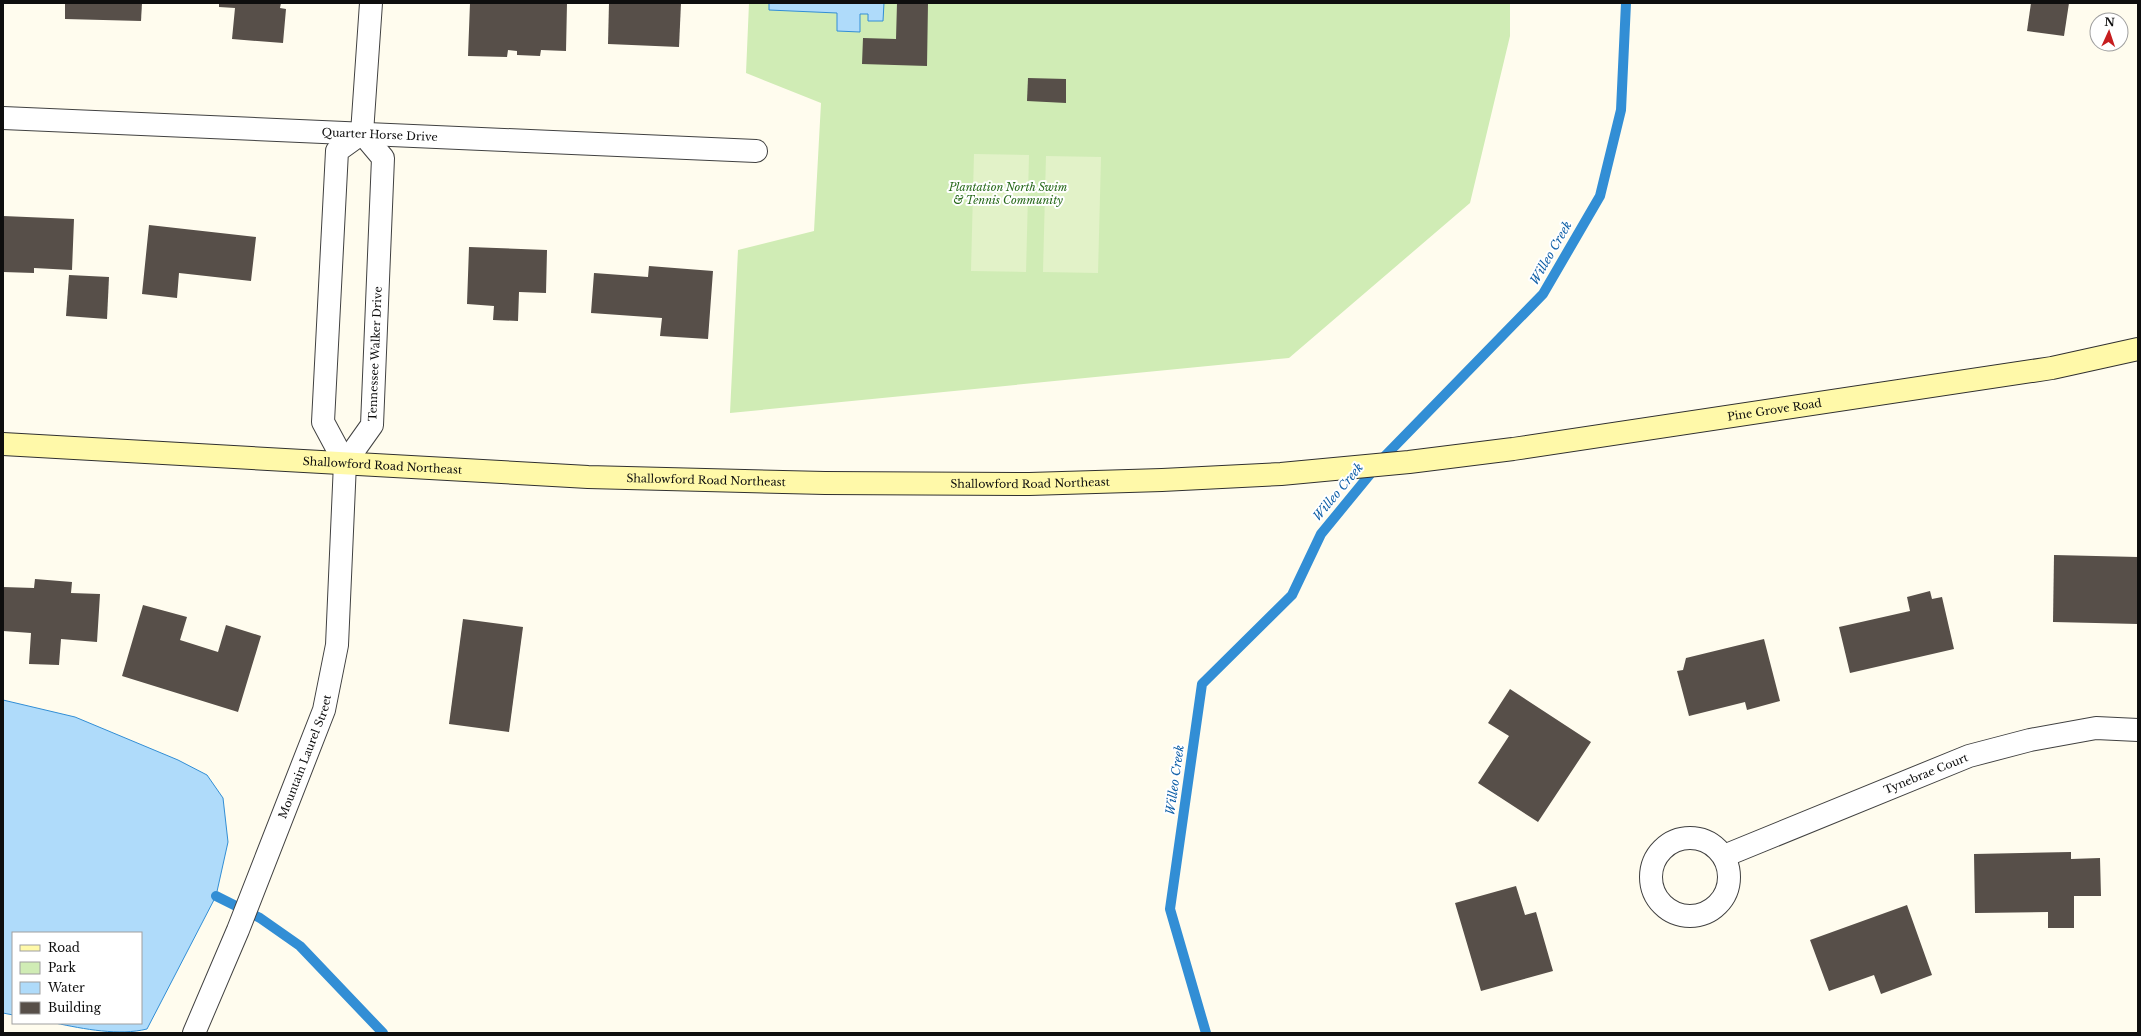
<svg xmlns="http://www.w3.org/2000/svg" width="2141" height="1036" viewBox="0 0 2141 1036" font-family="'Libre Baskerville',serif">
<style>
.green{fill:#d0ecb5}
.pitch{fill:#e2f2c8}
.water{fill:#afdbfa;stroke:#328ed5}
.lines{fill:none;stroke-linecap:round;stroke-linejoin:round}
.stream{stroke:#328ed5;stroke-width:10}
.building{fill:#574f49}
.minor-casing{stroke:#414141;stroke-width:24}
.secondary-casing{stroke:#303030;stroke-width:24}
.minor{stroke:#fff;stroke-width:22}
.secondary{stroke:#fff9a9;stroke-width:22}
.labels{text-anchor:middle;stroke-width:4;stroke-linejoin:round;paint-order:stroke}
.street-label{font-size:11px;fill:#0e0e0e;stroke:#fff}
.park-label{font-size:11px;font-style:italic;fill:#27691a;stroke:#fff}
.water-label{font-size:12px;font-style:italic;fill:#0f5fa7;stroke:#fff}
</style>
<rect width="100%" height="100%" fill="#fffcee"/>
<path class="green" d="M749,3H1510V36L1470,203L1289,358L730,413L738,250L814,231L821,103L746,73Z"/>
<g class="pitch">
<path d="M974,154L1029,155L1026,272L971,271Z"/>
<path d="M1046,156L1101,157L1098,273L1043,272Z"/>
</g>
<g class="water">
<path d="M769,3H884L883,21H868V14H860V32L837,31V13L769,10Z"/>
<path d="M3,700L75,717L178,760L207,775L223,798L228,842L216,896L147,1029C119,1036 84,1029 55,1023H141V933H13V1015L3,1013Z"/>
</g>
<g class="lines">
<g class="stream">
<path d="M216,896L260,918L300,946L383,1033"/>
<path d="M1206,1033L1170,909L1202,684L1292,595L1321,534L1385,456L1543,294L1600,196L1621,110L1626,3"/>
</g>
</g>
<g class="building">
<path d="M65,3H142L141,21L65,19Z"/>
<path d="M219,3H281L280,8L286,9L283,43L232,39L235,8L219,7Z"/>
<path d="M470,3H567L566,51L541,50L540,56L517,55V51L508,50L507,57L468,56Z"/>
<path d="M609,3H681L679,47L608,44Z"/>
<path d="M897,3H928L927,66L862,64L863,38L896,39Z"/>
<path d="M2031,3H2069L2064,36L2027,31Z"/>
<path d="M1028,78L1066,79V103L1027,101Z"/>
<path d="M3,216L74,219L72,270L34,268V273L3,272Z"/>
<path d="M149,225L256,237L251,281L179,273L177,298L142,294Z"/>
<path d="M469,247L547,250L546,293L519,292L518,321L493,320L494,306L467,304Z"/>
<path d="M649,266L713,271L708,339L660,336L662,318L591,313L594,273L648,277Z"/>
<path d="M69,275L109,277L107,319L66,316Z"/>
<path d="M2054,555L2138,557V624L2053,622Z"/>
<path d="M35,579L72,582L71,593L100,594L97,642L61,639L59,665L29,664L31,633L3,631V587L34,588Z"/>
<path d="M1930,591L1932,599L1942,597L1954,649L1850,673L1839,627L1910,611L1907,597Z"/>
<path d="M143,605L187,617L180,640L218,652L226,625L261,636L238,712L122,676Z"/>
<path d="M463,619L523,627L509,732L449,724Z"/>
<path d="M1764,639L1780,701L1747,710L1745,702L1689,716L1677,671L1683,670L1686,658Z"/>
<path d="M1510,689L1591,742L1538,822L1478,783L1509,736L1488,723Z"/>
<path d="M2071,852V859L2100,858L2101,896H2074V928H2048V912L1975,913L1974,854Z"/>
<path d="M1516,886L1525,915L1536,912L1553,971L1481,991L1455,903Z"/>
<path d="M1907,905L1932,975L1881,994L1874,975L1829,991L1810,940Z"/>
</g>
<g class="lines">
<g class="minor-casing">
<g id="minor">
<path id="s1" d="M3,118L756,151"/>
<path id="s2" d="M345,463L372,425L383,158L362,133L371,3"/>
<circle cx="1690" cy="877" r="39"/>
<path id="s3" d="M1724,856L1969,756L2030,740L2096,728L2138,730"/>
<path id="s4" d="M194,1033L238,930L324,710L337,645L345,463L323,422L337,151L362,133"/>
</g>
</g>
<g class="secondary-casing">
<g id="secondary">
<path id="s5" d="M3,444L588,477L825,483L1029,484L1162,480L1281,474L1409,462L1513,449L2052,368L2138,349"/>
</g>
</g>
<use href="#minor" class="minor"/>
<use href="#secondary" class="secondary"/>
</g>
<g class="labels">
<g class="street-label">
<text dy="4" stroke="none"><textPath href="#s1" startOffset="377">Quarter Horse Drive</textPath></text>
<text dy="4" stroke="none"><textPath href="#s2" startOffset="118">Tennessee Walker Drive</textPath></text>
<text dy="4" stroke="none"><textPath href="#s5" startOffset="1777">Pine Grove Road</textPath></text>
<text dy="4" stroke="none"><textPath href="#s5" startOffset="380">Shallowford Road Northeast</textPath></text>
<text dy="4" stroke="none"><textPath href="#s5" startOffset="704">Shallowford Road Northeast</textPath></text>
<text dy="4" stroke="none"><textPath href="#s5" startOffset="1028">Shallowford Road Northeast</textPath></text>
<text dy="4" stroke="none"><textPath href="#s4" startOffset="298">Mountain Laurel Street</textPath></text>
<text dy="4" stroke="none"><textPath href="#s3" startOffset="218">Tynebrae Court</textPath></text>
</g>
<g class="park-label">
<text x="1008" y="191">Plantation North Swim<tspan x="1008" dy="13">&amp; Tennis Community</tspan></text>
</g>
<g class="water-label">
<text transform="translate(1551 253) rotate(-60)" y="4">Willeo Creek</text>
<text transform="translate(1338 492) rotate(-50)" y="4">Willeo Creek</text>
<text transform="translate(1175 780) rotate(-82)" y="4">Willeo Creek</text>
</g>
</g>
<rect width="2141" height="1036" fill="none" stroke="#0e0e0e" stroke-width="8"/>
<rect x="12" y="932" width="130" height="92" fill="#ffffff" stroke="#9f9f9f"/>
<rect x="20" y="945" width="20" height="6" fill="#fff9a9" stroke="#9f9f9f"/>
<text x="48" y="952" font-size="12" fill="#0e0e0e">Road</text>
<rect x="20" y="962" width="20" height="12" fill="#d0ecb5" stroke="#9f9f9f"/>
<text x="48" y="972" font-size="12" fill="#0e0e0e">Park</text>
<rect x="20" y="982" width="20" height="12" fill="#afdbfa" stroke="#9f9f9f"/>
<text x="48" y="992" font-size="12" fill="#0e0e0e">Water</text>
<rect x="20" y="1002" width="20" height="12" fill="#574f49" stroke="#9f9f9f"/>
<text x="48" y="1012" font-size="12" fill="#0e0e0e">Building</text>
<g transform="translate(2109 32) rotate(3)"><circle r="19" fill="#ffffff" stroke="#9f9f9f"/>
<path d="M0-3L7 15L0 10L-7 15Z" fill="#c61d1f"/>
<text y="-6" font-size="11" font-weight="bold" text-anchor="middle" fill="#0e0e0e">N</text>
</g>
</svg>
